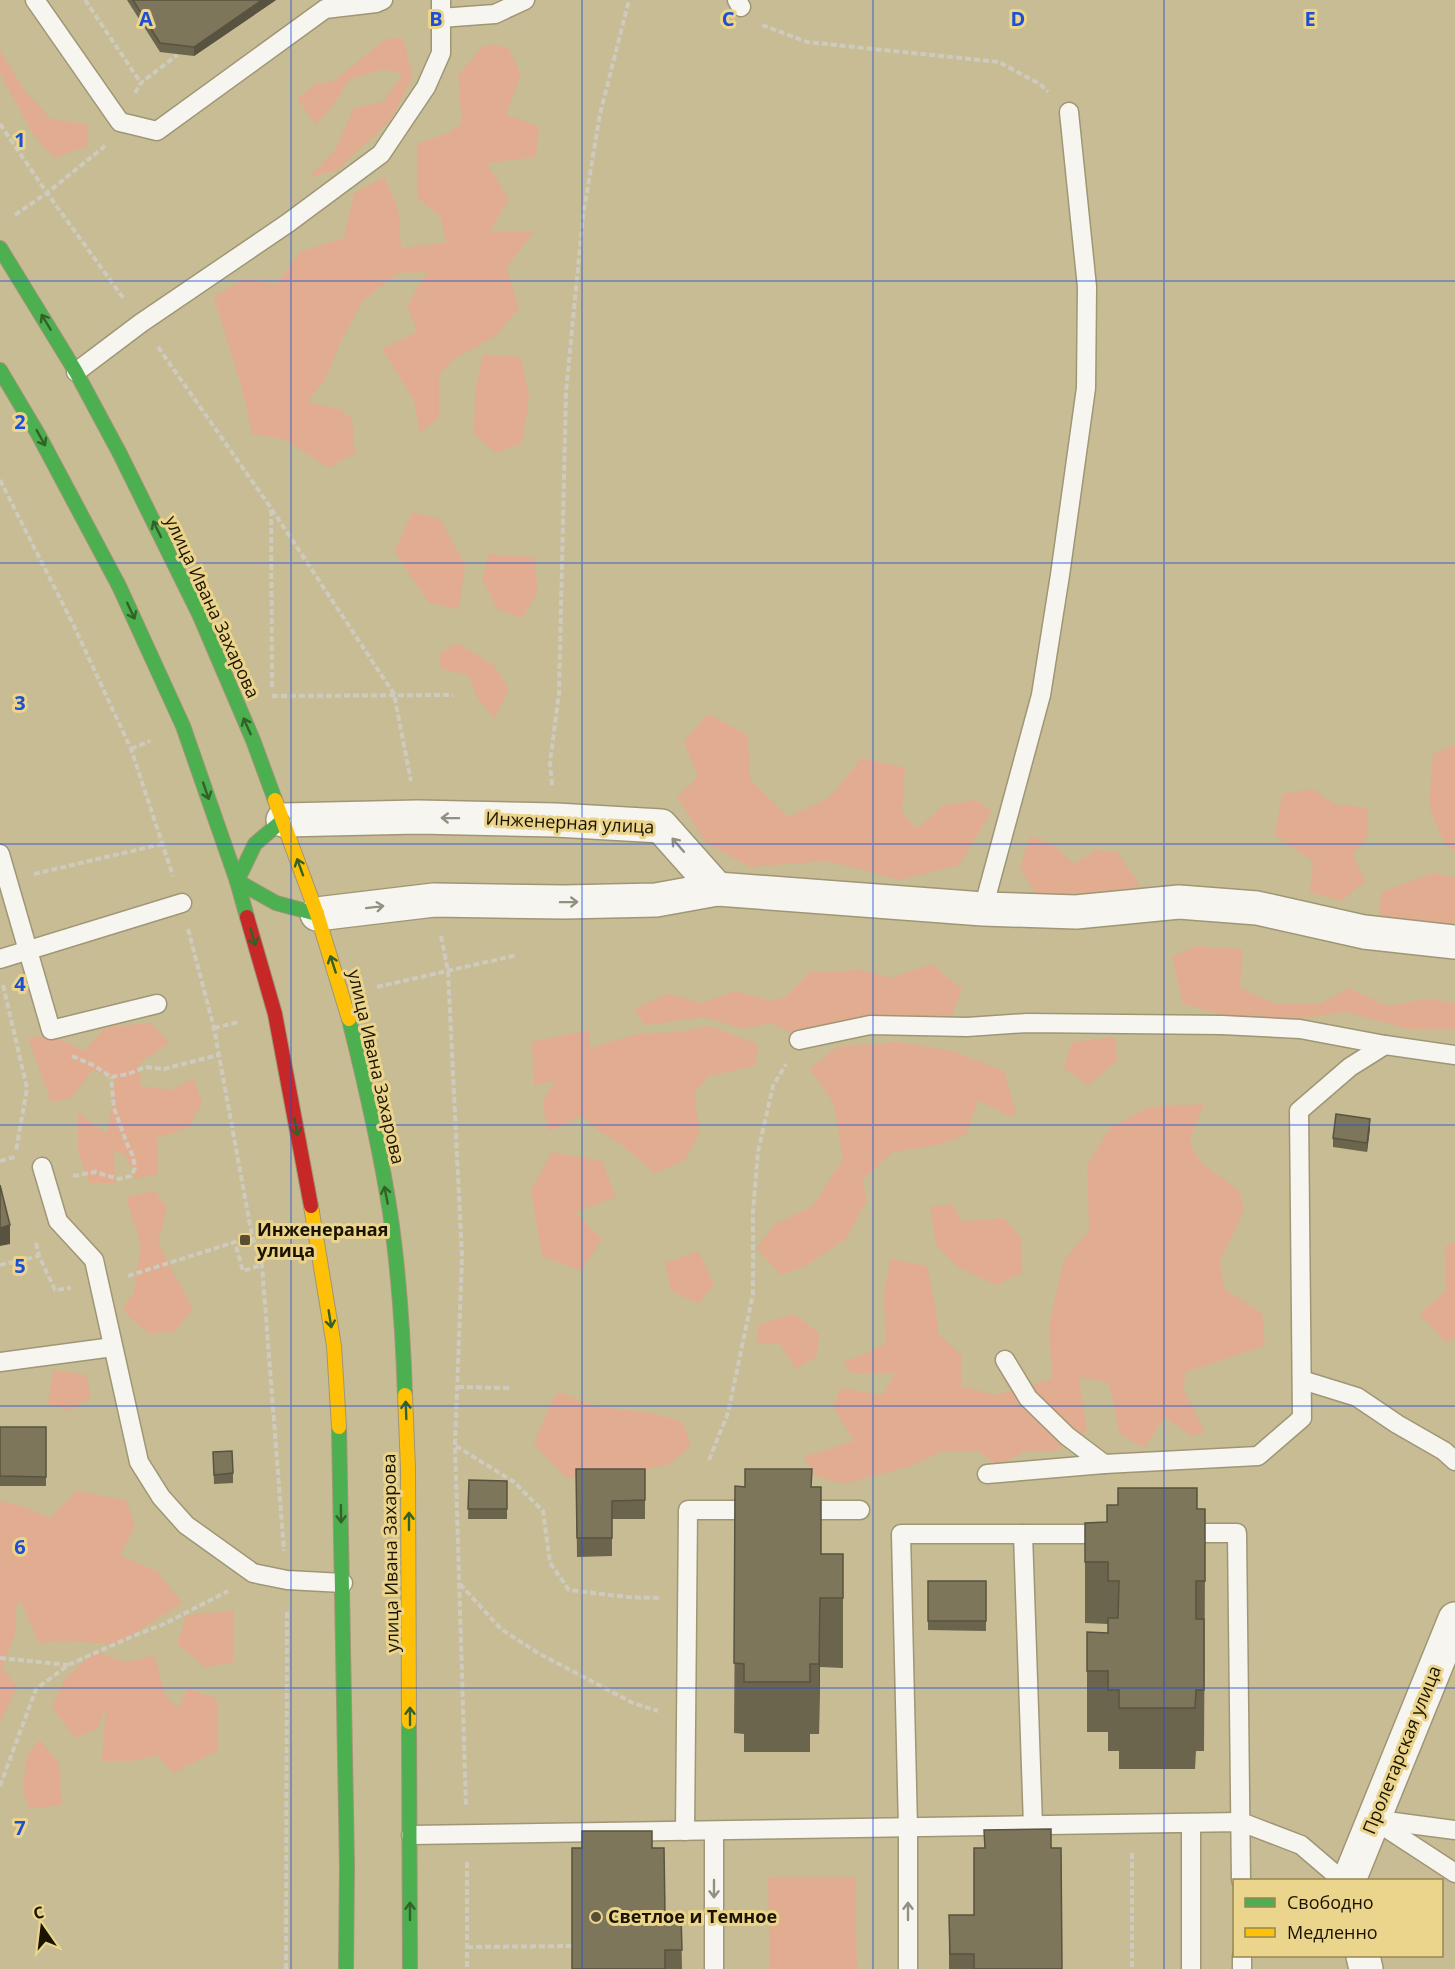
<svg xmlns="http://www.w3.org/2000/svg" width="1455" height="1969" viewBox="0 0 1455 1969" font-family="'Open Sans',sans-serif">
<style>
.green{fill:#e1ac90}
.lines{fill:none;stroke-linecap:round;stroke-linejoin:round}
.lane-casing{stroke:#9f9676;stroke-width:21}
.street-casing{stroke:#9f9676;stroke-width:36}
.fast-casing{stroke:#9f9676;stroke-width:16}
.slow-casing{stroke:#9f9676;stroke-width:16}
.jam-casing{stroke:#9f9676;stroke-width:16}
.path{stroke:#cecabe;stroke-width:4;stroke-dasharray:6 3;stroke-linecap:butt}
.lane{stroke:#f7f5ef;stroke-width:18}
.street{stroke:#f7f5ef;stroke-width:33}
.fast{stroke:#4caf50;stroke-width:14}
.slow{stroke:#ffc107;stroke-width:14}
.jam{stroke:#c62828;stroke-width:14}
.wall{fill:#6c654e}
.shaded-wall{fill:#585340}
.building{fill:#7e765b;stroke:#585340;stroke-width:1.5}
.oneway{stroke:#336128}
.oneway2{stroke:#948f83}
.grid{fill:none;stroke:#1d4ed8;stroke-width:1.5;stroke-opacity:0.55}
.poi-dot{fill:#574e34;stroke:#ebd48b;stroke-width:2}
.labels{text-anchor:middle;stroke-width:6;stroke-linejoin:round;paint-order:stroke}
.street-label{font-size:18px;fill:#1a1300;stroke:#ebd48b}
.poi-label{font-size:18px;font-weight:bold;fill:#1a1300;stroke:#ebd48b;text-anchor:start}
.grid-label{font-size:20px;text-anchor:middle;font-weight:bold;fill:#1d4ed8;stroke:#ebd48b;stroke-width:6;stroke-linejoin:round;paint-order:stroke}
</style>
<rect width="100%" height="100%" fill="#c8bc94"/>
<g class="green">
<path d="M403,38L413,76L391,120L337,170L308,178L336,149L353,109L384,101L403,74L383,69L350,79L331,108L316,124L297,99L315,84L334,81L385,39Z"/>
<path d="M484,45L508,47L521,75L506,114L539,127L536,157L487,163L509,199L490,231L534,232L506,267L519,308L495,336L454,359L439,374V417L420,433L414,400L382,349L417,332L407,306L427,272L397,273L362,302L340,343L325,380L307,402L340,409L352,419L355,453L329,468L284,439L252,434L242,389L214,297L245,278L276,285L300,252L344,238L354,193L384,177L398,208L401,248L446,243L441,217L417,198V144L448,133L462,124L458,76Z"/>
<path d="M0,50L25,91L51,119L88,124V146L54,158L33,134L0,73Z"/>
<path d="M483,355L521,357L529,398L522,443L496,453L474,434L475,392Z"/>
<path d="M413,512L440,519L465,565L459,609L429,603L394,551Z"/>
<path d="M489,554L534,557L538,591L522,618L497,609L482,579Z"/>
<path d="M457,643L494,665L509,690L494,718L476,696L469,675L441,669L440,653Z"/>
<path d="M708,714L748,735L750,780L789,817L830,797L862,758L905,768L902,811L917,829L944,805L976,800L992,811L959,865L900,880L827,861L750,867L706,843L677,797L698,777L684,741Z"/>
<path d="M1455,745V851L1445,844L1429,807L1433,754Z"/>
<path d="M1313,789L1334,804L1368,808L1367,837L1353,855L1365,881L1341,901L1310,892L1313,861L1275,836L1282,794Z"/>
<path d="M1030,836L1055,846L1074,864L1096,850L1117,852L1140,885L1118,903L1039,899L1020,868Z"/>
<path d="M1433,873L1455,878V921L1445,929L1379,919L1381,892Z"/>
<path d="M1196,946L1243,949L1240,988L1275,1004H1320L1349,988L1386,1006L1427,999L1455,1003V1029H1408L1346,1012L1304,1018L1242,1020L1183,1004L1172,957Z"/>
<path d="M932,964L962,989L951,1018L798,1037L772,1023L743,1029L705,1017L645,1025L634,1009L668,994L702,1003L735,991L771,1001L785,997L810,972L860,970L891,978Z"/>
<path d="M151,1023L169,1043L139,1063L141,1086L173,1090L193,1078L202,1102L189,1128L157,1138L158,1174L135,1179L126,1155L114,1151L115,1183H89L78,1151V1112L107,1134L112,1107L115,1078L93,1070L70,1099L51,1102L28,1038L55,1036L84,1051L106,1027Z"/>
<path d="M709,1026L758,1044L755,1066L709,1076L694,1093L700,1131L685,1160L655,1173L618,1142L600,1132L582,1116L549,1132L542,1102L556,1079L534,1086L532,1042L589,1030L590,1048L637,1034L680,1032Z"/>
<path d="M1115,1037L1117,1061L1088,1085L1064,1068L1072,1042Z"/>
<path d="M896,1042L953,1051L1004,1071L1016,1111L1011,1117L978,1100L966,1135L937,1145L893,1152L862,1180L867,1200L846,1239L805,1266L781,1275L757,1248L774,1225L813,1206L843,1159L834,1104L810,1069L837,1047Z"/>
<path d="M1204,1104L1189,1142L1201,1162L1240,1192L1244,1210L1220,1261L1224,1289L1262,1313L1265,1346L1185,1372L1184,1391L1205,1432L1191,1436L1165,1417L1144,1448L1120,1434L1109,1383L1079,1377L1087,1431L1053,1452H1023L998,1466L979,1452H940L908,1467L844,1484L816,1476L804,1457L854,1441L833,1407L841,1388L882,1395L895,1373L852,1374L843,1363L886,1344L884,1295L890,1259L927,1266L936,1309L938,1334L962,1356L961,1386L996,1395L1052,1379L1049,1325L1064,1260L1089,1231L1087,1165L1111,1127L1149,1107Z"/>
<path d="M552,1152L602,1161L616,1197L575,1212L602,1239L581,1271L542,1256L531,1190Z"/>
<path d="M154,1190L167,1208L158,1243L193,1309L175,1332L148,1333L122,1310L134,1293L141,1245L126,1198Z"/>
<path d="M953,1204L962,1222L1004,1218L1021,1238L1022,1273L996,1285L959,1268L936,1245L930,1207Z"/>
<path d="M1455,1242V1337L1446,1343L1420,1314L1446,1290L1445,1246Z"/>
<path d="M698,1251L714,1284L699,1304L671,1291L665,1263Z"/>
<path d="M795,1314L819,1333L817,1356L796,1369L780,1344L757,1343L758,1325Z"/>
<path d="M53,1370L86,1375L91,1397L69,1411L48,1404Z"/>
<path d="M559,1392L597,1407L646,1412L683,1422L691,1446L669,1464L612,1477L566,1478L534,1444L552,1401Z"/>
<path d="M76,1491L126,1500L135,1525L120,1556L157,1571L182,1603L117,1644L63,1641L39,1643L20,1599L15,1612L16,1631L2,1667L17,1687L0,1722V1501L22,1506L50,1518Z"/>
<path d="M234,1611L233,1663L205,1667L177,1644L187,1615Z"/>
<path d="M95,1651L124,1662L155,1656L165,1695L178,1708L188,1688L217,1699L218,1750L174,1773L158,1756L129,1761H102L106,1706L98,1728L75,1738L52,1707L65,1679Z"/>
<path d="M40,1740L60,1765L61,1805L29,1809L23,1789L27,1755Z"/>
<path d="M855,1877L857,1969H770L768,1878Z"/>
</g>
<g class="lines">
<g class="lane-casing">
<g id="lane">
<path d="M35,0L120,122L157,131L325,9L376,3L383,0"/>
<path d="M737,0L741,7"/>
<path d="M440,18L495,14L525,0"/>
<path d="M76,372L141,323L288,223L381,154L426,87L441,53V0"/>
<path d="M0,854L51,1030L157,1004"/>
<path d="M983,909L1041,695L1060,575L1086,388L1087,287L1069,112"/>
<path d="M0,959L182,903"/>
<path d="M799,1040L870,1025L967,1027L1027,1023L1222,1025L1300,1029L1385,1045L1455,1055"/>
<path d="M42,1167L58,1221L94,1260L139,1462L161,1497L186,1525L253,1573L287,1580L343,1583"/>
<path d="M1005,1360L1028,1398L1067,1436L1104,1464"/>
<path d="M0,1362L113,1347"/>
<path d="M1302,1380L1357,1397L1397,1424L1444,1451L1455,1461"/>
<path d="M987,1474L1104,1464L1258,1456L1302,1418L1299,1111L1350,1067L1385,1045"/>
<path d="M799,1510H860"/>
<path d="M1182,1533H1237L1241,1880"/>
<path d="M1023,1534L1033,1825"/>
<path d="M1374,1820L1455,1873"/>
<path d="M1379,1820L1455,1830"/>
<path d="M685,1831L688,1510H759"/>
<path d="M714,1831V1969"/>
<path d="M411,1835L1241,1822L1301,1845L1342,1880"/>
<path d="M1242,1956V1969"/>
<path d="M908,1969V1828L901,1534H1109"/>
<path d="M1191,1969V1823"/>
</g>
</g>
<g class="street-casing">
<g id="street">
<path d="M283,820L418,817L556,820L661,826L717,889"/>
<path d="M317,914L434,900L564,902L656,900L717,889L983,909L1076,912L1179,902L1257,908L1364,932L1455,942"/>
<path d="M1349,1880L1455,1619"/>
<path d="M1363,1956L1366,1969"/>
</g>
</g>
<g class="fast-casing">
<g id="fast">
<path d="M0,248L76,372L120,454L200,616L253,740L275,800"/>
<path d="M0,370L38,434L119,586L183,726L237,881L247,917"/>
<path d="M237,881L276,903L317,914"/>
<path d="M237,881L255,844L283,820"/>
<path d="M349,1019C365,1083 380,1147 390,1212C399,1273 403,1334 405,1395"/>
<path d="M339,1427L347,1866L346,1969"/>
<path d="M409,1722L410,1969"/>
</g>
</g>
<g class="slow-casing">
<g id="slow">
<path d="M275,800L317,914L349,1019"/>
<path d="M311,1206L334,1346L339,1427"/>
<path d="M405,1395L408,1468L409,1722"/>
</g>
</g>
<g class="jam-casing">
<path id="jam" d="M247,917L275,1014L311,1206"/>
</g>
<g class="path">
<path d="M85,0L141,83"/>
<path d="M762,25L807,42L999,62L1040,84L1048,92"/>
<path d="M135,93L141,83L177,55"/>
<path d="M0,124L47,193L124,299"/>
<path d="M15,215L47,193L105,146"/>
<path d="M158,347L271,508L394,694L411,781"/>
<path d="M0,480L73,624L131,749L173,876"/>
<path d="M271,510L272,689"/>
<path d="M272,696L453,695"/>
<path d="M131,749L150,741"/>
<path d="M552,785L550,762L559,693L566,392L583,216L600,114L629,0"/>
<path d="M34,874L162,844"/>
<path d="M188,929L214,1028L252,1236L262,1265L284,1551"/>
<path d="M441,936L448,971L462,1257L455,1445L466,1806"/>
<path d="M3,985L27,1088L16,1151"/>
<path d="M377,987L517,955"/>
<path d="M214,1028L239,1022"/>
<path d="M72,1056L95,1066L111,1077L128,1074L145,1067L164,1069L218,1055"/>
<path d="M0,1161L15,1157"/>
<path d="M73,1176L95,1172L119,1179L131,1176L135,1168L133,1156L127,1144L114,1108L111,1077"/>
<path d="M36,1243L39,1256L55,1290L71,1288"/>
<path d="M0,1265L39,1256"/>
<path d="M128,1276L235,1242L243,1271L262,1265"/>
<path d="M458,1387L510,1388"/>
<path d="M456,1446L514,1482L543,1511L550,1563L569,1590L627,1597L660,1598"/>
<path d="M709,1460L728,1413L753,1294V1212L758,1151L773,1086L786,1064"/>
<path d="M460,1584L501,1629L538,1653L633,1703L658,1711"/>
<path d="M0,1658L68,1665"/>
<path d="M0,1786L36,1689L68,1665L131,1637L164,1624L228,1591"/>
<path d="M1132,1853V1969"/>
<path d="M467,1862V1969"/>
<path d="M467,1947L572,1946"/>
<path d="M286,1969L287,1610"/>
</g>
<use href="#lane" class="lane"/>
<use href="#street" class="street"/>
<use href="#fast" class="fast"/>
<use href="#slow" class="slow"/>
<use href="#jam" class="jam"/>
</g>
<g class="wall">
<path d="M127,0H276L194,56L160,52Z"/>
<path d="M1370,1128L1367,1152L1333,1147V1138Z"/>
<rect x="0" y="1427" width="46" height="59"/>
<path d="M213,1452L233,1473V1483L214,1484Z"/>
<path d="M576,1469H645V1519H612V1556L577,1557Z"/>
<path d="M469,1480L507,1481V1519H468Z"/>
<path d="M812,1487L821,1554H843V1668L820,1667L819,1734H810V1752H744V1734L734,1733L735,1599Z"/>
<path d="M1197,1509L1205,1570L1204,1751H1196L1195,1769H1119V1751H1108V1732H1087V1632L1108,1633V1624L1085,1623V1523L1107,1522Z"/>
<path d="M928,1581H986V1631L928,1630Z"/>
<path d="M652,1848L665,1916L681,1915L682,1969H572Z"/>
<path d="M1051,1848L1062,1969H949V1915H974Z"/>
</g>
<g class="shaded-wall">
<path d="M262,0H276L194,56V47Z"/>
<path d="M1370,1119V1128L1367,1152V1143Z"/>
<path d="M10,1225V1244L0,1246V1228Z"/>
<path d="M820,1598V1667L819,1734V1664Z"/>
</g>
<g class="building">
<path d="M133,0H262L194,47L160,43Z"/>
<path d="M1336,1114L1370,1119L1367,1143L1333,1138Z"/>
<path d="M0,1185L10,1225L0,1228Z"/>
<path d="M0,1427H46V1477L0,1476Z"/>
<path d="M232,1451L233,1473L214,1475L213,1452Z"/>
<path d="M576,1469H645V1500L612,1501V1538H577Z"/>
<path d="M745,1469H812L811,1487H821V1554H843V1598H820L819,1664H810V1682H744V1664L734,1663L735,1486L745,1487Z"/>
<path d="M469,1480L507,1481V1509H468Z"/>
<path d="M1118,1488H1197V1509H1205V1581H1196V1619H1204V1690H1196L1195,1708H1119V1690H1108V1671H1087V1632L1108,1633V1618H1118L1119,1581H1108V1562H1085V1523L1107,1522V1505H1118Z"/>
<rect x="928" y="1581" width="58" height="40"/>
<path d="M1051,1829V1848H1061L1062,1969H974V1954H950L949,1915H974V1848H985L984,1830Z"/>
<path d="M582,1831H652V1848H664L665,1916L681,1915L682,1950H665V1969H572V1848H582Z"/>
</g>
<defs><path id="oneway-shaft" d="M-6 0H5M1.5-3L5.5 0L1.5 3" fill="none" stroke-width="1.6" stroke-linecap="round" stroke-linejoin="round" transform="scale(1.5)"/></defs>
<g class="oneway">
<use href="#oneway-shaft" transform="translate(46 322) rotate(-121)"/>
<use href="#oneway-shaft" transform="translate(41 438) rotate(61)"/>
<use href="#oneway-shaft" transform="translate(157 529) rotate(-116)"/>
<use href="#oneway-shaft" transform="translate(131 611) rotate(65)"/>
<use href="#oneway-shaft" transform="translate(247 726) rotate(-114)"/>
<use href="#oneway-shaft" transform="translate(206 791) rotate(71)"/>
<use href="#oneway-shaft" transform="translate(300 867) rotate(-110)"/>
<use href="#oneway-shaft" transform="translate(253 937) rotate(74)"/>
<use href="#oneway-shaft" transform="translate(333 964) rotate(-108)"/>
<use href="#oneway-shaft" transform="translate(296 1127) rotate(79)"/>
<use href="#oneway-shaft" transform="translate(386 1195) rotate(-101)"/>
<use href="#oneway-shaft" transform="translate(330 1319) rotate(81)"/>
<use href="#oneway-shaft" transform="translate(406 1410) rotate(-92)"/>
<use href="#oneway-shaft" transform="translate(341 1514) rotate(89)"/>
<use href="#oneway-shaft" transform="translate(409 1521) rotate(-90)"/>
<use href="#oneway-shaft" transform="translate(410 1716) rotate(-90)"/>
<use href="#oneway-shaft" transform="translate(410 1911) rotate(-90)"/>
</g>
<g class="oneway2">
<use href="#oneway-shaft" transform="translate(450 818) rotate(-179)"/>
<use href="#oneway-shaft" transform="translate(678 845) rotate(-131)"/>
<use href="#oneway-shaft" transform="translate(569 902) rotate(-1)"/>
<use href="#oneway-shaft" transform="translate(375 907) rotate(-7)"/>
<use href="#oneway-shaft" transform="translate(714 1889) rotate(90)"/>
<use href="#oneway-shaft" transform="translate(908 1911) rotate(-90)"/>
</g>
<path class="grid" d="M291,0V1969M582,0V1969M873,0V1969M1164,0V1969M0,281H1455M0,563H1455M0,844H1455M0,1125H1455M0,1406H1455M0,1688H1455"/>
<g class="poi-dot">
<rect x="239" y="1234" width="12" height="12" rx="3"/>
<circle cx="596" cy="1917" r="6"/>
</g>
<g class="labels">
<g class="street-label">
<text transform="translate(212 607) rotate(65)" y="6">улица Ивана Захарова</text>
<text transform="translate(570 823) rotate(3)" y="6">Инженерная улица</text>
<text transform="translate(376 1067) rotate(77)" y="6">улица Ивана Захарова</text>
<text transform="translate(391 1553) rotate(-91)" y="6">улица Ивана Захарова</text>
<text transform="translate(1402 1750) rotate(-68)" y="6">Пролетарская улица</text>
</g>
<g class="poi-label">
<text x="257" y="1236">Инженераная<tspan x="257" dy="21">улица</tspan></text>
<text x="608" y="1923">Светлое и Темное</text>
</g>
</g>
<g class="grid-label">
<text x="146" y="26">A</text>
<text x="436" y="26">B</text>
<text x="728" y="26">C</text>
<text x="1018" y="26">D</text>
<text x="1310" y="26">E</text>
<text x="20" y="147">1</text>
<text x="20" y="429">2</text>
<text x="20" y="710">3</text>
<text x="20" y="991">4</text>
<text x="20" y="1273">5</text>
<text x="20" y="1554">6</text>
<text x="20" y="1835">7</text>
</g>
<rect x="1233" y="1879" width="210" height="78" fill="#ebd48b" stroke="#978753" stroke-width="1.5"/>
<rect x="1245" y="1898" width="30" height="9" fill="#4caf50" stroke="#978753" stroke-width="1.5"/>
<text x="1287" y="1909" font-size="18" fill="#1a1300">Свободно</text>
<rect x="1245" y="1928" width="30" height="9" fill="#ffc107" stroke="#978753" stroke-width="1.5"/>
<text x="1287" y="1939" font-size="18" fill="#1a1300">Медленно</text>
<g transform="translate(42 1927) rotate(346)" stroke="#ebd48b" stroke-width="4.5" paint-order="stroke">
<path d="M0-4.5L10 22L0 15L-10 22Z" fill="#1a1300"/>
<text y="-9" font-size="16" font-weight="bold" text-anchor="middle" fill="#1a1300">С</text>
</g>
</svg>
